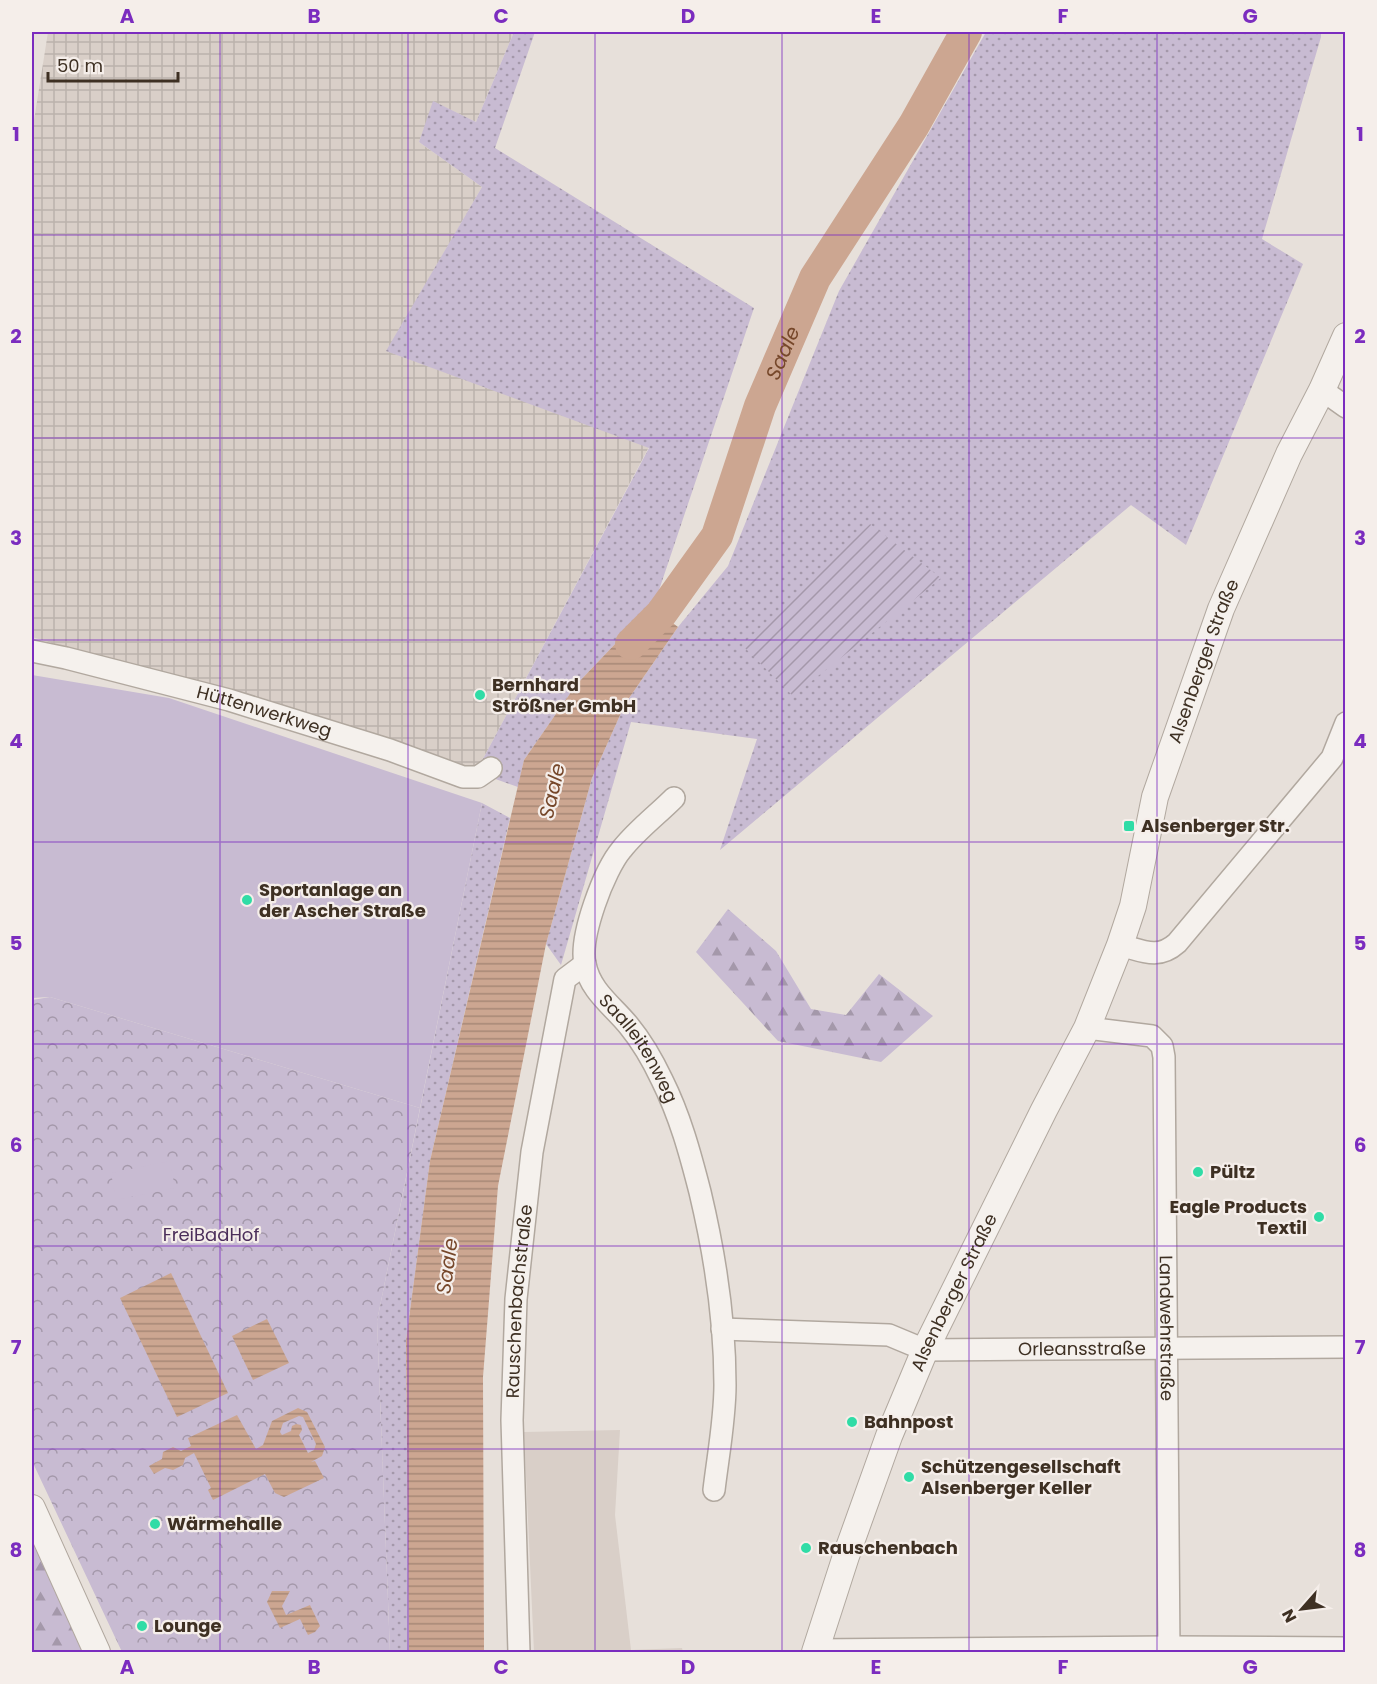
<svg xmlns="http://www.w3.org/2000/svg" width="1377" height="1684" viewBox="0 0 1377 1684" font-family="Poppins,sans-serif">
<style>
.built{fill:#d9cfc8}
.industrial{fill:url(#industrial-grid)}
.grass{fill:url(#grass-dots)}
.forest{fill:url(#forest-firs)}
.park{fill:url(#park-crowns)}
.garden{fill:url(#garden-furrows)}
.pitch{fill:#c8bbd2}
.water{fill:url(#water-rules);fill-rule:evenodd}
.lines{fill:none;stroke-linecap:round;stroke-linejoin:round}
.river{stroke:#cca691;stroke-width:32}
.minor-casing{stroke:#b1a89f;stroke-width:24}
.tertiary-casing{stroke:#b1a89f;stroke-width:28}
.minor{stroke:#f5f1ed;stroke-width:21}
.tertiary{stroke:#f5f1ed;stroke-width:26}
.grid{fill:none;stroke:#7b2cbf;stroke-width:1.5;stroke-opacity:0.55}
.poi-dot{fill:#30dca6;stroke:#f5eeea;stroke-width:2}
.labels{text-anchor:middle;stroke-width:4.5;stroke-linejoin:round;paint-order:stroke}
.street-label{font-size:18px;fill:#3e3023;stroke:#f5eeea}
.poi-label{font-size:18px;font-weight:bold;fill:#3e3023;stroke:#f5eeea;text-anchor:start}
.park-label{font-size:18px;fill:#4c2f5b;stroke:#f5eeea}
.water-label{font-size:20px;font-style:italic;fill:#76472a;stroke:#f5eeea}
.neatline{fill:none;stroke:#7b2cbf;stroke-width:2}
.grid-label{font-size:20px;text-anchor:middle;font-weight:bold;fill:#7b2cbf}
</style>
<defs>
<pattern id="industrial-grid" width="8" height="8" patternUnits="userSpaceOnUse" patternTransform="scale(1.5)"><rect width="8" height="8" fill="#d9cfc8"/><path d="M0 4h8M4 0v8" fill="none" stroke="#bbb2ac"/></pattern>
<pattern id="grass-dots" width="8" height="8" patternUnits="userSpaceOnUse" patternTransform="scale(1.5)"><rect width="8" height="8" fill="#c8bbd2"/><path d="M2 2h.1M6 6h.1" fill="none" stroke="#a498aa" stroke-width="1.8" stroke-linecap="round"/></pattern>
<pattern id="forest-firs" width="22" height="20" patternUnits="userSpaceOnUse" patternTransform="scale(1.5)"><rect width="22" height="20" fill="#c8bbd2"/><path d="M5 1l3.5 6h-7zM16 11l3.5 6h-7z" fill="#a498aa"/></pattern>
<pattern id="park-crowns" width="20" height="18" patternUnits="userSpaceOnUse" patternTransform="scale(1.5)"><rect width="20" height="18" fill="#c8bbd2"/><path d="M2 6a3 3 0 1 1 6 0M12 15a3 3 0 1 1 6 0" fill="none" stroke="#a498aa"/></pattern>
<pattern id="garden-furrows" width="10" height="10" patternUnits="userSpaceOnUse" patternTransform="scale(1.5)"><rect width="10" height="10" fill="#c8bbd2"/><path d="M-1 1l2-2M0 10L10 0M9 11l2-2" fill="none" stroke="#a498aa"/></pattern>
<pattern id="water-rules" width="6" height="5" patternUnits="userSpaceOnUse" patternTransform="scale(1.5)"><rect width="6" height="5" fill="#cca691"/><path d="M0 2.5h6" fill="none" stroke="#a78876"/></pattern>
</defs>
<rect width="100%" height="100%" fill="#e7e0da"/>
<path class="built" d="M620,1430L615,1515L631,1650L682,1648L683,1652H534L524,1432Z"/>
<path class="industrial" d="M48,32H514L476,122L434,102L419,142L482,187L387,351L649,447L476,772L32,637V133Z"/>
<g class="grass">
<path d="M514,32H535L495,148L754,308L655,602L576,685L524,760L518,787L476,772L649,448L386,351L482,187L419,142L433,101L476,122Z"/>
<path d="M986,32H1321V37L1262,239L1303,264L1186,545L1131,505L720,850L757,739L631,722L561,965L546,944L592,778L625,704L678,627L728,566L839,291Z"/>
<path d="M482,803L510,818L430,1161L406,1341L409,1652H390L377,1321Z"/>
</g>
<g class="forest">
<path d="M728,909L776,951L811,1009L846,1015L879,974L933,1016L881,1062L778,1041L696,952Z"/>
<path d="M32,1535L84,1652H32Z"/>
</g>
<path class="park" d="M50,997L420,1108L377,1321L390,1652H122L32,1461V1000Z"/>
<path class="garden" d="M870,524L941,578L793,696L742,645Z"/>
<g class="pitch">
<path d="M32,675L169,698L482,803L420,1108L50,997L32,998Z"/>
<path d="M170,1161L175,1188L116,1200L111,1173Z"/>
</g>
<g class="water">
<path d="M655,602L661,614L678,627L625,704L592,778L546,944L498,1186L483,1377L484,1652H409L406,1341L430,1161L524,760L576,685Z"/>
<path d="M171,1273L228,1393L177,1417L120,1298Z"/>
<path d="M267,1319L289,1363L253,1380L232,1336Z"/>
<path d="M298,1408L307,1412L325,1447L322,1456L311,1462L315,1461L324,1478L284,1497L275,1493L265,1474L213,1500L208,1490L211,1488L194,1453L185,1458L183,1465L173,1470L165,1468L154,1474L149,1466L162,1459L163,1452L173,1447L181,1451L191,1446L188,1438L237,1415L256,1449L263,1445L272,1421ZM299,1416L303,1417L316,1444L314,1450L308,1453L299,1435L302,1430L301,1425L296,1424L292,1426L291,1431L282,1435L280,1432L283,1423Z"/>
<path d="M272,1591H290L282,1606L286,1615L310,1605L320,1626L315,1632L308,1635L300,1619L280,1628L267,1602Z"/>
</g>
<g class="lines">
<path class="river" id="s1" d="M631,644L661,614L717,536L760,406L815,278L914,125L966,32"/>
<g class="minor-casing">
<g id="minor">
<path d="M1322,390L1346,407"/>
<path id="s2" d="M32,651L66,658L229,700L390,750L463,777H478L491,768"/>
<path id="s3" d="M674,798C657,815 637,830 622,849C604,870 579,937 585,964C590,991 613,1006 629,1026C643,1043 653,1061 662,1080C680,1116 690,1153 700,1192C715,1255 725,1320 725,1385C725,1419 718,1456 714,1490"/>
<path d="M1120,945C1143,951 1158,960 1177,943L1332,758L1346,723"/>
<path id="s4" d="M1087,1028L1152,1036L1162,1046L1164,1057L1169,1652"/>
<path id="s5" d="M722,1329L889,1335L925,1350L1346,1347"/>
<path d="M815,1650L1169,1647L1346,1648"/>
<path id="s6" d="M519,1652L512,1420L516,1299L532,1152L565,979L585,964"/>
</g>
</g>
<g class="tertiary-casing">
<g id="tertiary">
<path d="M32,1508L97,1652"/>
<path id="s7" d="M815,1652L846,1556L889,1436L925,1350L1044,1110L1087,1028L1120,945L1133,906L1155,797L1221,609L1289,454L1322,390L1346,336"/>
</g>
</g>
<use href="#minor" class="minor"/>
<use href="#tertiary" class="tertiary"/>
</g>
<path class="grid" d="M220,32V1652M408,32V1652M595,32V1652M782,32V1652M969,32V1652M1157,32V1652M32,235H1346M32,438H1346M32,640H1346M32,842H1346M32,1044H1346M32,1246H1346M32,1449H1346"/>
<g class="poi-dot">
<circle cx="480" cy="695" r="6"/>
<rect x="1123" y="820" width="12" height="12" rx="3"/>
<circle cx="247" cy="900" r="6"/>
<circle cx="1198" cy="1172" r="6"/>
<circle cx="1319" cy="1217" r="6"/>
<circle cx="852" cy="1422" r="6"/>
<circle cx="909" cy="1477" r="6"/>
<circle cx="155" cy="1524" r="6"/>
<circle cx="806" cy="1548" r="6"/>
<circle cx="142" cy="1626" r="6"/>
</g>
<g class="labels">
<g class="street-label">
<text dy="6" stroke="none"><textPath href="#s7" startOffset="1068">Alsenberger Straße</textPath></text>
<text dy="6" stroke="none"><textPath href="#s2" startOffset="240">Hüttenwerkweg</textPath></text>
<text dy="6" stroke="none"><textPath href="#s3" startOffset="297">Saalleitenweg</textPath></text>
<text dy="6" stroke="none"><textPath href="#s7" startOffset="386">Alsenberger Straße</textPath></text>
<text dy="6" stroke="none"><textPath href="#s6" startOffset="351">Rauschenbachstraße</textPath></text>
<text dy="6" stroke="none"><textPath href="#s4" startOffset="362">Landwehrstraße</textPath></text>
<text dy="6" stroke="none"><textPath href="#s5" startOffset="363">Orleansstraße</textPath></text>
</g>
<g class="poi-label">
<text x="492" y="691">Bernhard<tspan x="492" dy="21">Strößner GmbH</tspan></text>
<text x="1141" y="832">Alsenberger Str.</text>
<text x="259" y="896">Sportanlage an<tspan x="259" dy="21">der Ascher Straße</tspan></text>
<text x="1210" y="1178">Pültz</text>
<text x="1307" y="1213" text-anchor="end">Eagle Products<tspan x="1307" dy="21">Textil</tspan></text>
<text x="864" y="1428">Bahnpost</text>
<text x="921" y="1473">Schützengesellschaft<tspan x="921" dy="21">Alsenberger Keller</tspan></text>
<text x="167" y="1530">Wärmehalle</text>
<text x="818" y="1554">Rauschenbach</text>
<text x="154" y="1632">Lounge</text>
</g>
<g class="park-label">
<text x="211" y="1241">FreiBadHof</text>
</g>
<g class="water-label">
<text dy="7" stroke="none"><textPath href="#s1" startOffset="333">Saale</textPath></text>
<text transform="translate(552 791) rotate(-77)" y="7">Saale</text>
<text transform="translate(447 1266) rotate(-82)" y="7">Saale</text>
</g>
</g>
<rect width="1377" height="1684" fill="none" stroke="#f5eeea" stroke-width="66"/>
<g transform="translate(1302 1609) rotate(242)" stroke="#f5eeea" stroke-width="4.5" paint-order="stroke">
<path d="M0-4.5L10 22L0 15L-10 22Z" fill="#3e3023"/>
<text y="-9" font-size="16" font-weight="bold" text-anchor="middle" fill="#3e3023">N</text>
</g>
<path d="M48 72v9h130v-9" fill="none" stroke="#3e3023" stroke-width="3"/>
<text x="57" y="72" font-size="18" fill="#3e3023" stroke="#f5eeea" stroke-width="4.5" paint-order="stroke">50 m</text>
<rect x="33" y="33" width="1311" height="1618" class="neatline"/>
<g class="grid-label">
<text x="127" y="23">A</text>
<text x="314" y="23">B</text>
<text x="501" y="23">C</text>
<text x="688" y="23">D</text>
<text x="876" y="23">E</text>
<text x="1063" y="23">F</text>
<text x="1250" y="23">G</text>
<text x="16" y="141">1</text>
<text x="1360" y="141">1</text>
<text x="16" y="343">2</text>
<text x="1360" y="343">2</text>
<text x="16" y="545">3</text>
<text x="1360" y="545">3</text>
<text x="16" y="748">4</text>
<text x="1360" y="748">4</text>
<text x="16" y="950">5</text>
<text x="1360" y="950">5</text>
<text x="16" y="1152">6</text>
<text x="1360" y="1152">6</text>
<text x="16" y="1354">7</text>
<text x="1360" y="1354">7</text>
<text x="16" y="1557">8</text>
<text x="1360" y="1557">8</text>
<text x="127" y="1674">A</text>
<text x="314" y="1674">B</text>
<text x="501" y="1674">C</text>
<text x="688" y="1674">D</text>
<text x="876" y="1674">E</text>
<text x="1063" y="1674">F</text>
<text x="1250" y="1674">G</text>
</g>
</svg>
